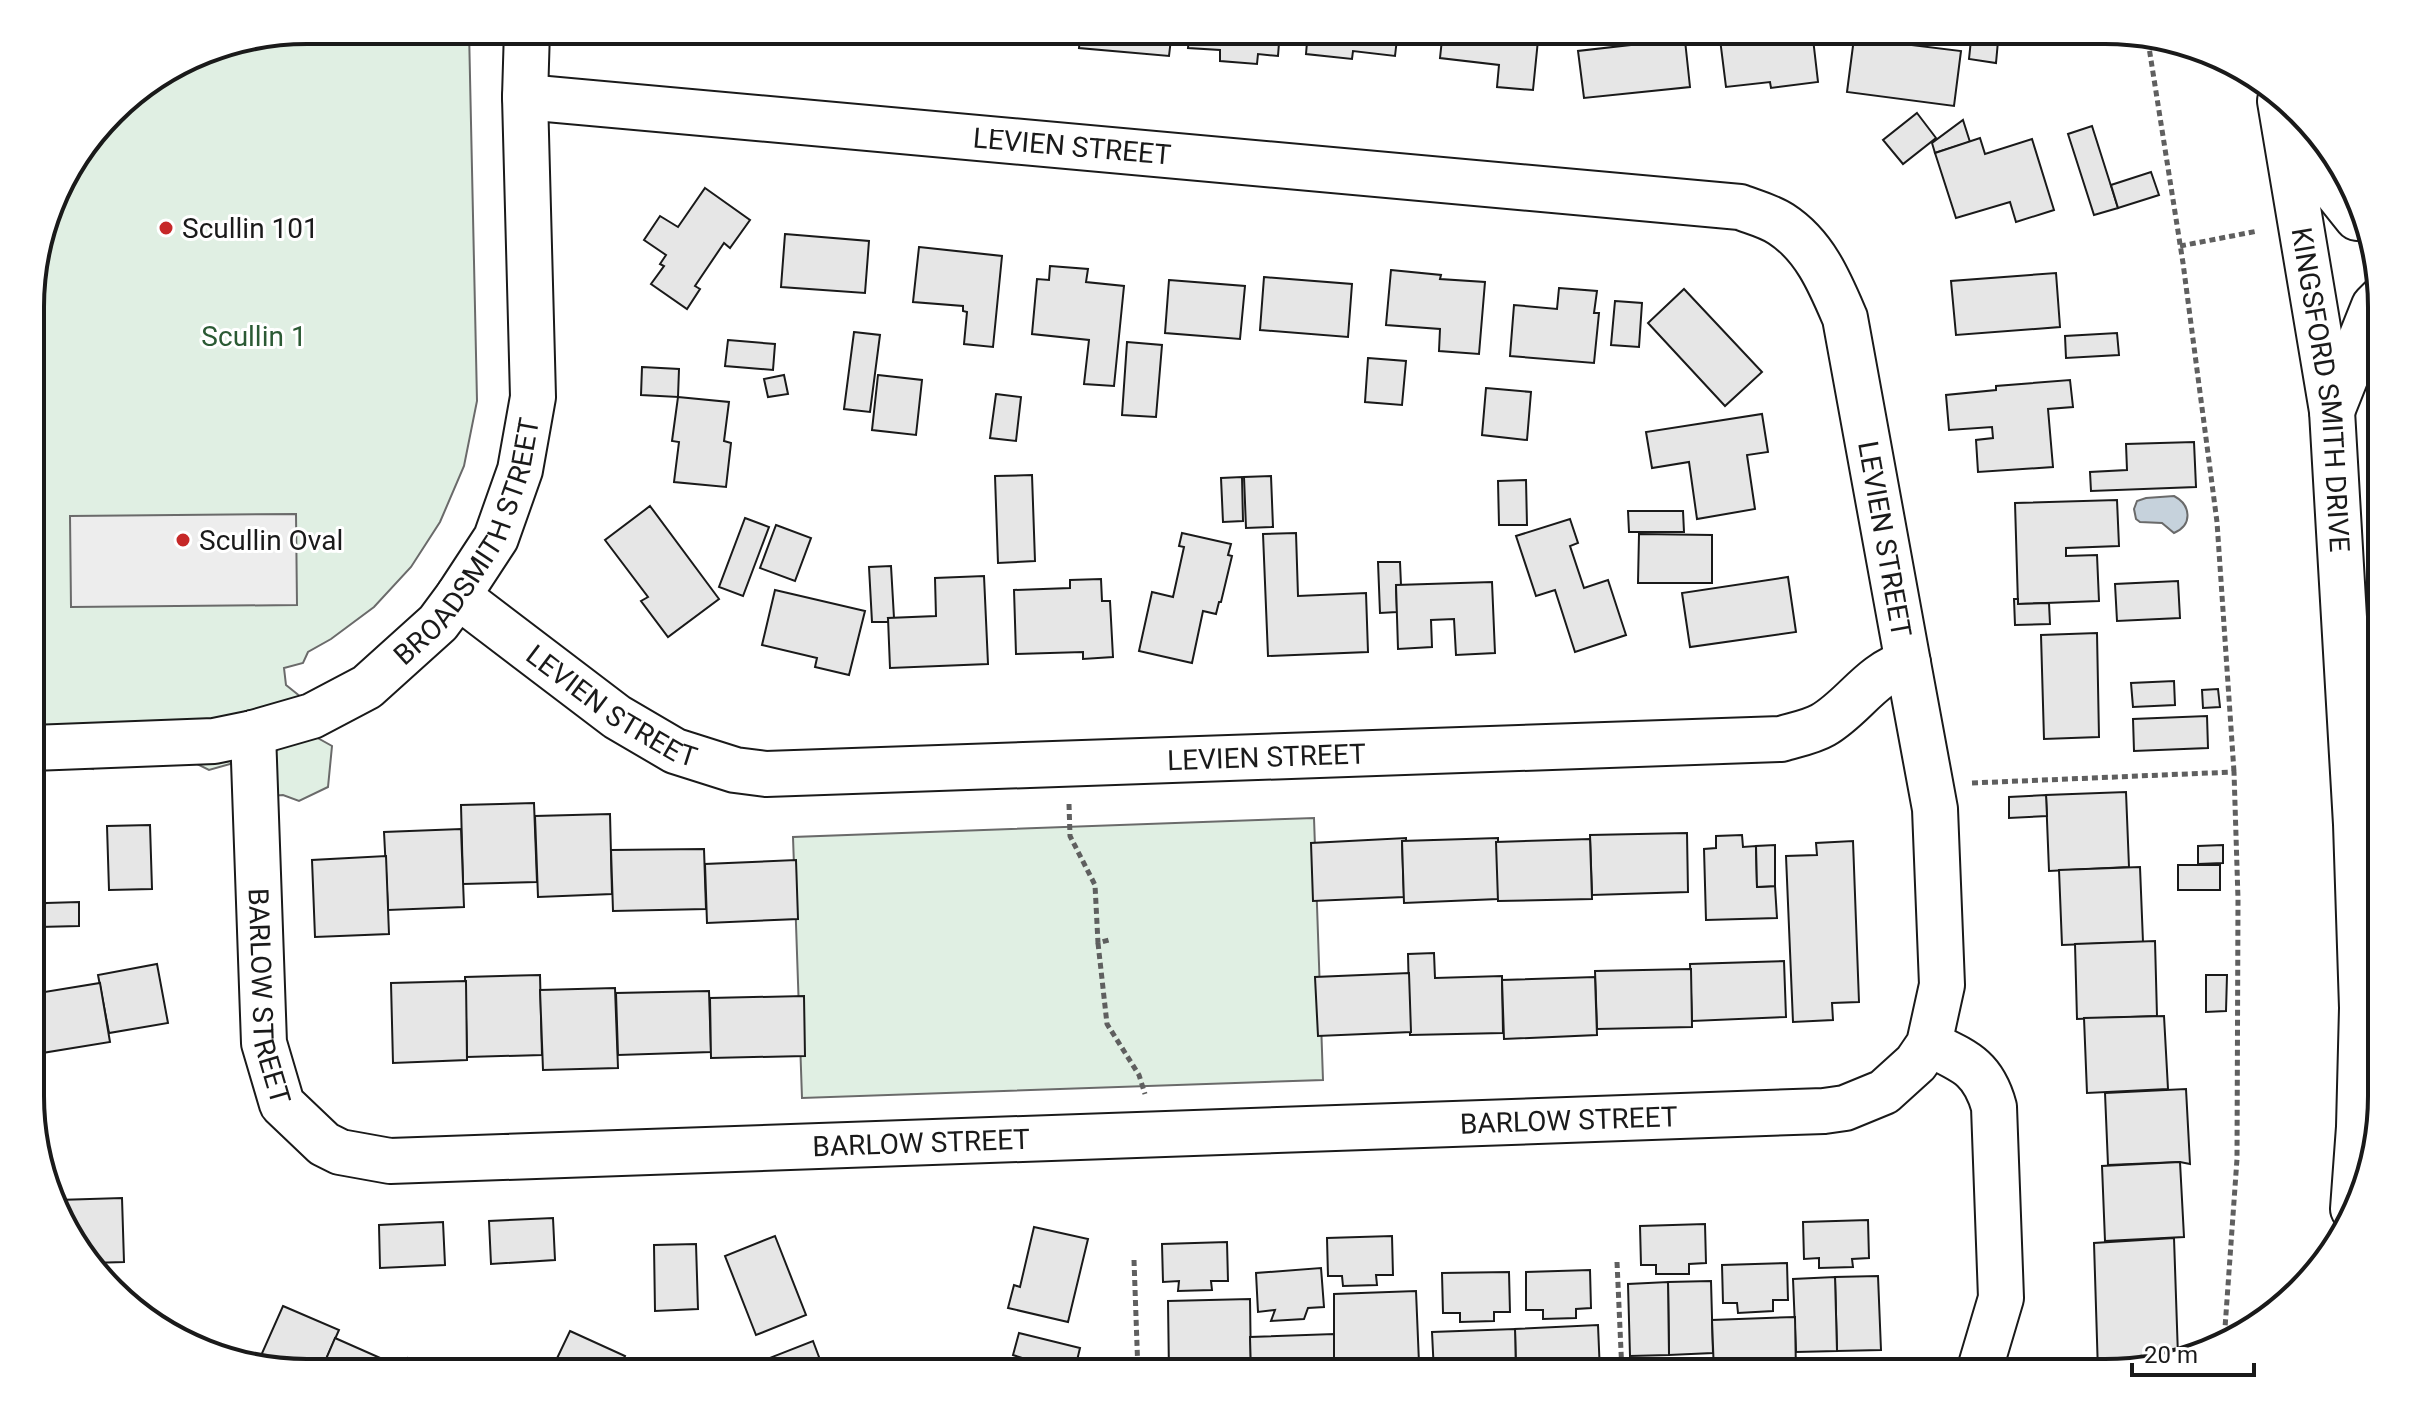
<svg xmlns="http://www.w3.org/2000/svg" width="2412" height="1403" viewBox="0 0 2412 1403" font-family="Roboto,sans-serif">
<style>
.green{fill:#e0efe3;stroke:#6a6a6a;stroke-width:2}
.parking{fill:#ededed;stroke:#6a6a6a;stroke-width:2}
.water{fill:#c6d2dc;stroke:#6a6a6a;stroke-width:2}
.building{fill:#e6e6e6;stroke:#1a1a1a;stroke-width:2}
.lines{fill:none;stroke-linecap:round;stroke-linejoin:round}
.minor-casing{stroke:#1a1a1a;stroke-width:48}
.major-casing{stroke:#1a1a1a;stroke-width:48}
.path{stroke:#5f5f5f;stroke-width:5;stroke-dasharray:6 4;stroke-linecap:butt}
.minor{stroke:#fff;stroke-width:44}
.major{stroke:#fff;stroke-width:44}
.poi-dot{fill:#c62828;stroke:#fff;stroke-width:3}
.labels{text-anchor:middle;stroke-width:6;stroke-linejoin:round;paint-order:stroke}
.street-label{font-size:28px;fill:#1a1a1a;stroke:#fff}
.poi-label{font-size:28px;fill:#1a1a1a;stroke:#fff;text-anchor:start}
.park-label{font-size:28px;fill:#2b5a34;stroke:#fff}
.rim{fill:none;stroke:#1a1a1a;stroke-width:4}
</style>
<rect width="100%" height="100%" fill="#fff"/>
<g class="green">
<path d="M307,30H469L477,401L464,466L440,522L411,567L374,607L331,639L308,652L303,663L284,668L286,685L306,701L298,727L332,746L328,787L299,801L283,795L259,797L237,762L209,770L185,758L161,765L143,754L104,750L93,769L32,753V271L59,184L124,99L201,51Z"/>
<path d="M1314,818L1323,1080L802,1098L793,837Z"/>
</g>
<path class="parking" d="M296,514L297,605L71,607L70,516Z"/>
<path class="water" d="M2174,496C2191,505 2193,525 2174,533L2162,523L2140,522L2136,519L2134,509L2137,501L2146,498Z"/>
<g class="building">
<path d="M1081,30H1172L1169,56L1079,48Z"/>
<path d="M1190,30H1280L1278,56L1258,54L1257,64L1220,61V50L1188,48Z"/>
<path d="M1308,30H1398L1395,56L1353,51L1352,59L1306,54Z"/>
<path d="M1443,30H1539L1533,90L1497,87L1499,65L1440,58Z"/>
<path d="M1734,30H1769V34L1812,30L1818,82L1771,88L1770,82L1726,87L1720,39L1735,38Z"/>
<path d="M1972,30H1999L1996,63L1969,59Z"/>
<path d="M1684,31L1690,87L1584,98L1578,51L1639,44V36Z"/>
<path d="M1854,38L1961,51L1954,106L1847,92Z"/>
<path d="M1917,113L1936,138L1903,164L1883,140Z"/>
<path d="M1963,120L1970,142L1935,153L1932,143Z"/>
<path d="M2092,126L2118,208L2094,215L2068,134Z"/>
<path d="M1980,138L1985,154L2032,139L2054,210L2016,222L2010,202L1956,218L1935,153Z"/>
<path d="M2151,172L2159,195L2118,208L2111,185Z"/>
<path d="M705,188L750,220L730,248L724,243L695,286L700,289L687,309L651,284L664,266L660,264L666,255L644,240L660,216L678,227Z"/>
<path d="M785,234L869,241L865,293L781,287Z"/>
<path d="M919,247L1002,256L993,347L964,344L967,312L963,311V306L913,302Z"/>
<path d="M1050,266L1088,269L1086,282L1124,286L1114,386L1084,384L1089,340L1032,334L1037,279L1049,280Z"/>
<path d="M1391,270L1441,275L1440,279L1485,282L1479,354L1439,351L1440,329L1386,325Z"/>
<path d="M2056,273L2060,327L1956,335L1951,281Z"/>
<path d="M1264,277L1352,284L1348,337L1260,330Z"/>
<path d="M1169,280L1245,286L1240,339L1165,333Z"/>
<path d="M1559,288L1597,291L1594,313H1599L1594,363L1510,356L1514,305L1557,309Z"/>
<path d="M1684,289L1762,372L1725,406L1648,323Z"/>
<path d="M1615,301L1642,303L1639,347L1611,345Z"/>
<path d="M854,332L880,335L870,412L844,409Z"/>
<path d="M2117,333L2119,355L2066,358L2065,336Z"/>
<path d="M728,340L775,344L773,370L725,366Z"/>
<path d="M1127,342L1162,345L1156,417L1122,415Z"/>
<path d="M1368,358L1406,361L1402,405L1365,402Z"/>
<path d="M642,367L679,369L678,397L641,395Z"/>
<path d="M784,375L788,394L768,397L764,379Z"/>
<path d="M878,375L922,380L916,435L872,430Z"/>
<path d="M2070,380L2073,407L2048,409L2053,467L1978,472L1976,440L1993,438L1992,427L1949,430L1946,395L1996,390V386Z"/>
<path d="M1486,388L1531,392L1527,440L1482,435Z"/>
<path d="M996,394L1021,397L1016,441L990,438Z"/>
<path d="M678,397L729,402L724,441L731,443L726,487L674,482L679,442L672,441Z"/>
<path d="M1762,414L1768,452L1747,455L1755,509L1697,519L1689,462L1652,468L1646,432Z"/>
<path d="M2194,442L2196,487L2091,491L2090,472L2127,470L2126,444Z"/>
<path d="M1032,475L1035,561L998,563L995,476Z"/>
<path d="M1271,476L1273,527L1246,528L1244,477Z"/>
<path d="M1242,477L1243,521L1223,522L1221,478Z"/>
<path d="M1526,480L1527,525H1499L1498,481Z"/>
<path d="M2117,500L2119,546L2066,548V556L2097,555L2099,601L2018,604L2015,503Z"/>
<path d="M650,506L719,599L668,637L641,601L648,597L605,540Z"/>
<path d="M1628,511H1683L1684,532H1629Z"/>
<path d="M745,518L769,527L743,596L719,587Z"/>
<path d="M1570,519L1578,543L1570,546L1584,588L1608,580L1626,635L1575,652L1555,590L1536,596L1516,536Z"/>
<path d="M776,525L811,538L795,581L760,568Z"/>
<path d="M1182,533L1231,544L1228,555L1232,556L1221,602H1219L1216,614L1203,611L1192,663L1139,651L1152,592L1173,597L1184,547L1179,546Z"/>
<path d="M1296,533L1298,596L1366,593L1368,652L1268,656L1263,534Z"/>
<path d="M1639,534L1712,535V583H1638Z"/>
<path d="M1378,562H1400L1401,585H1396L1397,612L1380,613Z"/>
<path d="M891,566L894,618H888L889,622H872L869,567Z"/>
<path d="M984,576L988,664L890,668L888,618L936,616L935,578Z"/>
<path d="M1788,577L1796,632L1690,647L1682,593Z"/>
<path d="M1101,579L1102,601H1110L1113,657L1083,659V652L1016,654L1014,590L1070,588V580Z"/>
<path d="M2178,581L2180,618L2117,621L2115,584Z"/>
<path d="M1492,582L1495,653L1456,655L1454,619L1431,620L1432,647L1398,649L1396,585Z"/>
<path d="M775,590L865,611L849,675L815,667L817,658L762,645Z"/>
<path d="M2014,599H2018V604L2049,603L2050,624L2015,625Z"/>
<path d="M2097,633L2099,737L2044,739L2041,635Z"/>
<path d="M2174,681L2175,705L2133,707L2131,683Z"/>
<path d="M2218,689L2220,707L2203,708L2202,690Z"/>
<path d="M2207,716L2208,748L2134,751L2133,719Z"/>
<path d="M2126,792L2129,867L2049,871L2046,795Z"/>
<path d="M2046,795L2047,816L2009,818V797Z"/>
<path d="M534,803L537,882L463,884L461,805Z"/>
<path d="M610,814L612,894L538,897L535,816Z"/>
<path d="M150,825L152,889L109,890L107,826Z"/>
<path d="M461,829L464,907L388,910L384,832Z"/>
<path d="M1687,833L1688,892L1592,895L1590,835Z"/>
<path d="M1742,835L1743,847L1756,846L1757,887L1775,886L1777,918L1706,920L1704,849L1716,848V836Z"/>
<path d="M1406,838V841H1402L1404,897L1313,901L1311,843Z"/>
<path d="M1498,838V899L1404,903L1402,841Z"/>
<path d="M1590,839L1592,899L1498,901L1496,842Z"/>
<path d="M1853,841L1859,1002L1832,1003L1833,1020L1793,1022L1786,856L1817,855L1816,843Z"/>
<path d="M1775,845V886L1757,887L1756,846Z"/>
<path d="M2223,845V863L2198,864V846Z"/>
<path d="M704,849L706,909L613,911L611,850Z"/>
<path d="M386,856L389,934L315,937L312,860Z"/>
<path d="M796,860L798,919L707,923L705,864Z"/>
<rect x="2178" y="865" width="42" height="25"/>
<path d="M2140,867L2143,942L2062,945L2059,870Z"/>
<path d="M79,902V926L39,927L38,911L46,903Z"/>
<path d="M32,911H38L41,955H32Z"/>
<path d="M2155,941L2157,1016L2077,1019L2075,944Z"/>
<path d="M1434,953L1435,978L1502,976L1503,1033L1410,1035L1408,954Z"/>
<path d="M1784,961L1786,1017L1692,1021L1690,964Z"/>
<path d="M157,964L168,1023L109,1033L98,975Z"/>
<path d="M1691,969L1692,1027L1597,1029L1595,971Z"/>
<path d="M1409,973L1411,1032L1318,1036L1315,977Z"/>
<path d="M540,975L542,1055L467,1057L465,977Z"/>
<path d="M2206,975H2227L2226,1011L2206,1012Z"/>
<path d="M1595,977L1597,1035L1504,1039L1502,980Z"/>
<path d="M466,981L467,1060L393,1063L391,983Z"/>
<path d="M100,983L110,1042L36,1054L32,1028V994Z"/>
<path d="M615,988L618,1068L543,1070L540,990Z"/>
<path d="M709,991L711,1052L618,1055L616,993Z"/>
<path d="M804,996L805,1056L711,1058L710,998Z"/>
<path d="M2164,1016L2168,1089L2087,1093L2084,1018Z"/>
<path d="M32,1028L40,1073L32,1074Z"/>
<path d="M2186,1089L2190,1164L2180,1162L2108,1165L2105,1093Z"/>
<path d="M2180,1162L2184,1237L2105,1241L2102,1166Z"/>
<path d="M122,1198L124,1262L90,1263L76,1250L58,1200Z"/>
<path d="M553,1218L555,1260L491,1264L489,1221Z"/>
<path d="M1868,1220L1869,1258L1852,1259L1853,1267L1819,1268V1258L1804,1259L1803,1222Z"/>
<path d="M443,1222L445,1265L380,1268L379,1225Z"/>
<path d="M1705,1224L1706,1263L1689,1264V1274H1656V1265H1641L1640,1226Z"/>
<path d="M1034,1227L1088,1239L1068,1322L1008,1308L1014,1285L1020,1287Z"/>
<path d="M775,1236L806,1315L756,1335L725,1256Z"/>
<path d="M1392,1236L1393,1275H1376L1377,1285L1343,1286L1342,1276H1328L1327,1238Z"/>
<path d="M2174,1238L2178,1356L2123,1372H2098L2094,1243Z"/>
<path d="M1227,1242L1228,1281H1211L1212,1290L1178,1291L1179,1281L1163,1282L1162,1244Z"/>
<path d="M696,1244L698,1309L655,1311L654,1245Z"/>
<path d="M1787,1263L1788,1300H1773V1311L1738,1313L1737,1303H1723L1722,1265Z"/>
<path d="M1321,1268L1324,1307L1308,1308L1304,1319L1271,1321L1275,1310L1258,1312L1256,1273Z"/>
<path d="M1590,1270L1591,1308L1576,1309V1318L1543,1319V1310H1526V1272Z"/>
<path d="M1509,1272L1510,1312H1494V1321L1460,1322V1313H1443L1442,1273Z"/>
<path d="M1878,1276L1881,1350L1837,1351L1835,1277Z"/>
<path d="M1835,1277L1837,1351L1796,1352L1793,1279Z"/>
<path d="M1711,1281L1713,1353L1669,1355L1668,1282Z"/>
<path d="M1668,1282L1669,1355L1630,1356L1628,1284Z"/>
<path d="M1416,1291L1419,1363L1334,1366V1294Z"/>
<path d="M1250,1299L1251,1371L1169,1373L1168,1301Z"/>
<path d="M283,1306L339,1330L320,1373H307L259,1360Z"/>
<path d="M1795,1317L1796,1373H1714L1712,1320Z"/>
<path d="M1598,1325L1600,1373H1516L1515,1329Z"/>
<path d="M1515,1329L1516,1373H1434L1432,1332Z"/>
<path d="M570,1331L625,1356L617,1373H550Z"/>
<path d="M1019,1333L1080,1348L1074,1373H1018L1022,1358L1013,1355Z"/>
<path d="M1334,1334V1373H1251L1250,1337Z"/>
<path d="M335,1338L403,1368L401,1373H320Z"/>
<path d="M813,1341L825,1373H761L757,1363Z"/>
<path d="M408,1358L442,1373H401Z"/>
<path d="M622,1361L648,1373H617Z"/>
</g>
<g class="lines">
<g class="minor-casing">
<g id="minor">
<path d="M2285,128L2357,218"/>
<path d="M2332,411L2374,306L2381,299"/>
<path id="s1" d="M458,596L617,717L675,751L735,770L766,774L1781,739C1794,735 1811,732 1823,725C1854,707 1871,673 1908,663L1845,318C1830,283 1815,246 1781,224C1769,216 1753,212 1740,207L525,97"/>
<path id="s2" d="M253,733L264,1043L282,1104L324,1144L340,1152L390,1161L1824,1111L1845,1108L1884,1092L1916,1063L1929,1044L1942,985L1935,809L1908,663"/>
<path id="s3" d="M32,748L214,741L253,733L312,716L367,687L438,623L458,596L496,538L520,470L533,397L525,97L527,30"/>
<path d="M1929,1044C1964,1061 1983,1067 1994,1107L2001,1298L1979,1372"/>
</g>
</g>
<g class="major-casing">
<g id="major">
<path id="s4" d="M2280,101L2332,411L2356,824L2362,1008L2359,1127L2353,1209"/>
</g>
</g>
<g class="path">
<path d="M2148,41L2183,263L2217,522L2234,772"/>
<path d="M2180,246L2258,231"/>
<path d="M1972,783L2234,772L2238,899L2237,1159L2224,1342"/>
<path d="M1069,804L1070,836L1095,885L1098,943L1109,940"/>
<path d="M1098,943L1107,1024L1139,1075L1145,1094"/>
<path d="M1134,1260L1138,1373"/>
<path d="M1617,1262L1622,1373"/>
</g>
<use href="#minor" class="minor"/>
<use href="#major" class="major"/>
</g>
<g class="poi-dot">
<circle cx="166" cy="228" r="8"/>
<circle cx="183" cy="540" r="8"/>
</g>
<g class="labels">
<g class="street-label">
<text transform="translate(1072 146) rotate(5)" y="10">LEVIEN STREET</text>
<text dy="10" stroke="none"><textPath href="#s4" startOffset="292">KINGSFORD SMITH DRIVE</textPath></text>
<text dy="10" stroke="none"><textPath href="#s3" startOffset="528">BROADSMITH STREET</textPath></text>
<text transform="translate(1885 539) rotate(80)" y="10">LEVIEN STREET</text>
<text dy="10" stroke="none"><textPath href="#s1" startOffset="190">LEVIEN STREET</textPath></text>
<text dy="10" stroke="none"><textPath href="#s1" startOffset="862">LEVIEN STREET</textPath></text>
<text dy="10" stroke="none"><textPath href="#s2" startOffset="264">BARLOW STREET</textPath></text>
<text dy="10" stroke="none"><textPath href="#s2" startOffset="1680">BARLOW STREET</textPath></text>
<text dy="10" stroke="none"><textPath href="#s2" startOffset="1032">BARLOW STREET</textPath></text>
</g>
<g class="poi-label">
<text x="182" y="238">Scullin 101</text>
<text x="199" y="550">Scullin Oval</text>
</g>
<g class="park-label">
<text x="254" y="346">Scullin 1</text>
</g>
</g>
<path d="M0 0H2412V1403H0ZM307 44H2105A263 263 0 0 1 2368 307V1096A263 263 0 0 1 2105 1359H307A263 263 0 0 1 44 1096V307A263 263 0 0 1 307 44Z" fill="#fff" fill-rule="evenodd"/>
<path class="rim" d="M307 44H2105A263 263 0 0 1 2368 307V1096A263 263 0 0 1 2105 1359H307A263 263 0 0 1 44 1096V307A263 263 0 0 1 307 44Z"/>
<path d="M2132 1363v12h122v-12" fill="none" stroke="#1a1a1a" stroke-width="4"/>
<text x="2144" y="1363" font-size="24" fill="#1a1a1a" stroke="#ffffff" stroke-width="6" paint-order="stroke">20 m</text>
</svg>
